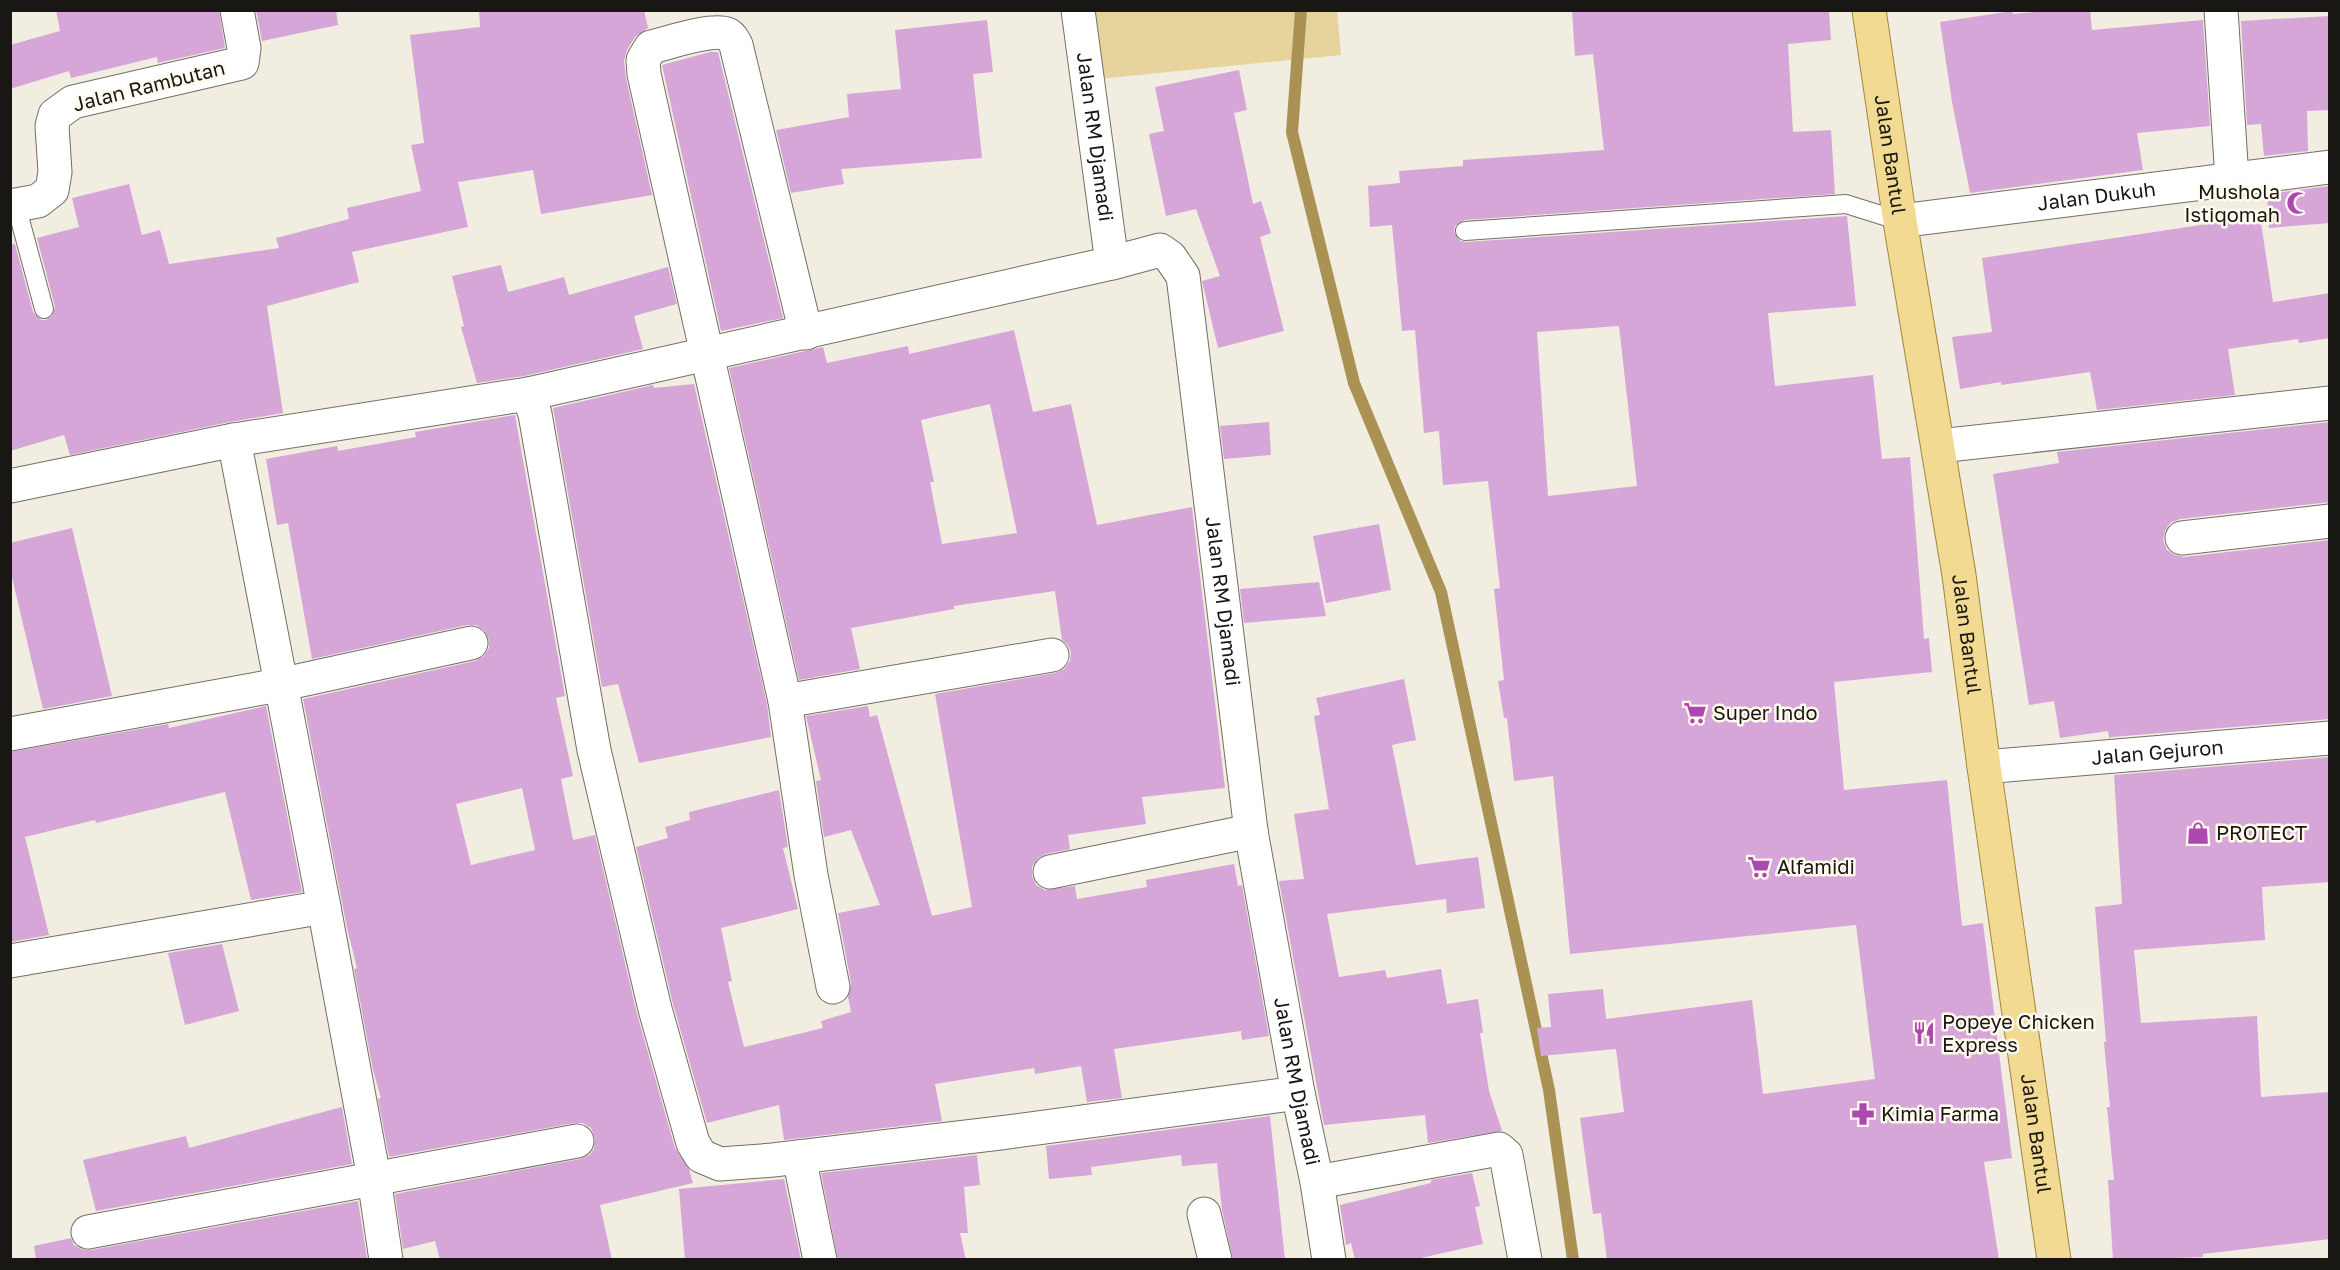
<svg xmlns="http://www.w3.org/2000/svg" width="2340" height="1270" viewBox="0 0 2340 1270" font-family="'Golos Text',sans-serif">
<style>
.green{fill:#e7d39c}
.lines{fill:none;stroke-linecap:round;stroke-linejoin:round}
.stream{stroke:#a99253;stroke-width:12}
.building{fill:#d7a6d8;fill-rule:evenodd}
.lane-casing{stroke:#746f64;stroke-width:20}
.street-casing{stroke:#746f64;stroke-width:35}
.primary-casing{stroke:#a08637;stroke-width:35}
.lane{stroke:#fff;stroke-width:18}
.street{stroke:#fff;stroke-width:33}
.primary{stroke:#f2da93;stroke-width:33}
.labels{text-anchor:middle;stroke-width:5;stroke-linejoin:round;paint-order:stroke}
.street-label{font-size:20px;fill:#191713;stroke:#fffaed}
.poi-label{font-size:20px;fill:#191713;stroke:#fffaed;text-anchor:start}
</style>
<rect width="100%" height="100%" fill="#f1ede0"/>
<path class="green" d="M1078,11H1337L1341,55L1088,80Z"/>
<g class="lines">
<path class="stream" d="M1301,10L1292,132L1354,383L1441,592L1549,1090L1573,1260"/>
</g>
<g class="building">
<path d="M56,10H219L225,48L158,63L157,57L71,78L69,71L10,89V45L60,31Z"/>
<path d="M256,10H336L338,25L262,41Z"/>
<path d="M479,10H644L648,28L635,37L627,50L624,61L626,78L652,195L541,214L533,170L458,182L468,227L352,252L359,282L267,306L283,413L230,422L70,455L64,435L10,451V245L15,244L33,312L41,320H46L52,316L55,307L37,238L79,227L72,198L129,184L142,235L160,230L169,264L279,248L276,238L349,219L347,208L421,191L411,145L424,143L410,35L480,27Z"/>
<path d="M1572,10H1829L1831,40L1788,44L1793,132L1831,130L1835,194L1464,220L1455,226L1454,232L1460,241L1466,242L1847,216L1856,306L1768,313L1775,386L1873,375L1882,459L1910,457L1924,639L1929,638L1932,672L1834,682L1844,790L1947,780L1962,926L1983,923L2012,1158L1984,1162L1999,1260H1607L1601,1213L1593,1214L1580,1118L1624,1112L1616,1049L1541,1056L1537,1028L1551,1027L1548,994L1603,989L1606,1019L1752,1000L1763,1094L1875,1079L1856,925L1570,954L1553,776L1514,781L1507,718H1504L1498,681L1504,680L1494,589L1500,588L1488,481L1443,485L1439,431L1424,433L1415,330L1402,331L1392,225L1370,227L1368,186L1400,183L1399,171L1463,166V160L1604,150L1593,54L1575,56ZM1619,326L1637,486L1548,496L1537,332Z"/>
<path d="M2056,10H2090L2092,30L2203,20L2210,126L2137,133L2143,170L1970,193L1952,102L1940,22L2012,11L2013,14Z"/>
<path d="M2330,16V110L2307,111L2308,151L2264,156L2261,124L2247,125L2241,21Z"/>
<path d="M987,20L993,72L973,74L982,158L841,169L844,184L791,193L776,130L849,117L847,94L901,89L895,30Z"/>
<path d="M710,52H718L783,318L721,331L662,65Z"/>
<path d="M1239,70L1247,110L1234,113L1253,204L1261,201L1271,233L1260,237L1284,331L1218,348L1202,281L1220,276L1196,209L1166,216L1149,134L1164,131L1155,87Z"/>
<path d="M2330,186V223L2269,228L2267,194Z"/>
<path d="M2260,216L2273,302L2330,293V338L2299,343L2298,339L2228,349L2235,395L2097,410L2090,372L2001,385V382L1960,389L1952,337L1992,332L1982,258Z"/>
<path d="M501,265L508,292L564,277L569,295L668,267L677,304L634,316L643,349L524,376L477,383L461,327L464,326L452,276Z"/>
<path d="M1014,330L1033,412L1071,404L1097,525L1192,507L1225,788L1142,797L1146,824L1068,835L1070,849L1046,854L1038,858L1032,867V876L1036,885L1045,890L1075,886L1077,899L1147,887L1146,880L1234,864L1238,886L1242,885L1269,1036L1242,1040L1241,1031L1114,1049L1122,1098L1087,1102L1081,1066L1035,1074L1034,1068L935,1084L942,1121L784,1140L779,1105L707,1123L673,1004L636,847L668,838L665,827L690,820L689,812L779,790L788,847L783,848L798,909L721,928L732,981L728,982L744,1047L823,1028L821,1021L851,1012L848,997L851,983L838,913L880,905L851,830L824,837L816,781L821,780L806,716L868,706L870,717L877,715L932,916L972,907L935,694L1055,673L1064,669L1070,661L1071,652L1067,644L1062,640L1055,591L954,606V609L851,628L860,669L799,680L729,368L823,347L827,363L908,346L909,354ZM990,404L1017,533L942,544L930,482H934L921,420Z"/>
<path d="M694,384L767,704L771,737L639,763L618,684L602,687L553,408L653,385L654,388Z"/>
<path d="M515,415L565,696L556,698L573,776L561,779L573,840L595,835L637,1014L675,1148L689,1169L693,1183L600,1205L612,1260H440L435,1241L403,1249L395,1194L580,1159L590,1155L594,1148L595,1138L591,1128L583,1123H574L389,1157L378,1099L381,1098L373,1070L354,969L357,968L347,928L303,699L475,661L484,656L489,648V640L484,630L476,625H467L312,659L288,523L277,525L266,459L337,446L338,451L416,437L415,432ZM522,788L535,850L471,865L456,804Z"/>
<path d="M1269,422L1271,455L1224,459L1220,426Z"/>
<path d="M2330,422V502L2180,519L2170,523L2165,531L2163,540L2167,550L2175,555L2184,557L2330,540V719L2112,737L2109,738L2108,731L2060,738L2054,701L2029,705L1993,474L2059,463L2057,452Z"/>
<path d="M1379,524L1391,590L1326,603L1313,536Z"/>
<path d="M72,528L112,696L43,709L10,569V543Z"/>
<path d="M1319,582L1326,616L1244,623L1240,589Z"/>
<path d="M1404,679L1416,740L1392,745L1416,865L1478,857L1485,908L1447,913L1446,899L1327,914L1339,977L1385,970L1387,978L1441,969L1447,1004L1478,999L1483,1033H1480L1489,1091L1502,1131L1428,1143L1425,1115L1324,1125L1279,881L1304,879L1294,814L1329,809L1314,716L1320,715L1316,698Z"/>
<path d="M266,706L302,892L251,900L225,792L96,823L95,820L25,837L49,935L10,942V752L168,724L169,728Z"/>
<path d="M2330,757V882L2262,887L2265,940L2134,950L2141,1023L2257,1016L2261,1097L2330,1092V1239L2203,1254V1257L2113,1260L2108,1180H2114L2107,1107H2110L2104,1042H2106L2095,907L2122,904L2114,775Z"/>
<path d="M222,944L239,1011L185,1025L168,953Z"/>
<path d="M342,1107L352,1164L96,1211L83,1160L186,1136L189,1148Z"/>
<path d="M1270,1116L1285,1260H1233L1222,1210L1217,1163L1182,1166L1181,1155L1091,1167L1092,1175L1049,1179L1046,1146Z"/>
<path d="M977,1155L980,1185L964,1187L968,1233H960L966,1260H838L821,1173Z"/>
<path d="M1472,1173L1480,1206L1475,1207L1483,1244L1412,1260H1355L1351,1243L1346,1245L1340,1205L1431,1183V1180Z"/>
<path d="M784,1179L801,1260H685L679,1189Z"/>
<path d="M358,1201L367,1258L359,1260H36L34,1246L71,1238L74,1245L81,1249L91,1250Z"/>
</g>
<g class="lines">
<g class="lane-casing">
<g id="lane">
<path d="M16,205L44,309"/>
<path d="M1465,231L1846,204L1900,221"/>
</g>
</g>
<g class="street-casing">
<g id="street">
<path id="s1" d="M1078,10L1112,263L1160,250L1170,257L1183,276L1251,831L1298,1093L1317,1182L1329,1260"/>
<path d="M2221,10L2232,179"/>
<path d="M10,206L38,201L52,190L55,172L52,126L55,115L73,102L242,63L244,48L237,10"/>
<path id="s2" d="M1900,221L2330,167"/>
<path d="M806,333L736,45C733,40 732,36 727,34C712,28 668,43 651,47L643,60L644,74L785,701L1052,655"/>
<path d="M528,394L535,414L594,750L655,1009L693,1143L701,1156L720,1164L773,1160L1000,1133L1298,1093"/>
<path d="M234,440L324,907L374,1178L386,1260"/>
<path d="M1939,446L2330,403"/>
<path d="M10,486L234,440L528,394L1112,263"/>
<path d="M2182,538L2330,521"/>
<path d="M785,701L811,875L833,987"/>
<path d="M10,734L279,685L471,643"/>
<path id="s3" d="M1984,767L2330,738"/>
<path d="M1050,872L1251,831"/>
<path d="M10,961L324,907"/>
<path d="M799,1157L820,1260"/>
<path d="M1317,1182L1499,1149L1506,1155L1525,1260"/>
<path d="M1204,1214L1215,1260"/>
<path d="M88,1232L577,1141"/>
</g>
</g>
<g class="primary-casing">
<g id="primary">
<path id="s4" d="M1869,10L1900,221L1959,575L1984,767L2054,1260"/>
</g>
</g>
<use href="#lane" class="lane"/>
<use href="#street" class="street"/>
<use href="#primary" class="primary"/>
</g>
<defs>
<g id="mosque-bare" transform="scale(1.8)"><path d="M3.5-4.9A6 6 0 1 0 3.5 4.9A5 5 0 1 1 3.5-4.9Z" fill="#ab49b0" stroke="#fffaed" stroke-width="2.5" paint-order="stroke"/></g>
<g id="supermarket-bare" transform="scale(1.8)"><path d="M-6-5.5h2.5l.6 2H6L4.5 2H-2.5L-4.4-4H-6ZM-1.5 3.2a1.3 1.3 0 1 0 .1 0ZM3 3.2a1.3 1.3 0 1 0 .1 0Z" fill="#ab49b0" stroke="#fffaed" stroke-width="2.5" paint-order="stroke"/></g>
<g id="shop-bare" transform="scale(1.8)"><path d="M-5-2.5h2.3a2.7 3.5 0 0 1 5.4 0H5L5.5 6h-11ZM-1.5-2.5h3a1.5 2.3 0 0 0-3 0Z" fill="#ab49b0" stroke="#fffaed" stroke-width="2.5" paint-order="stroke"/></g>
<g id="restaurant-bare" transform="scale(1.8)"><path d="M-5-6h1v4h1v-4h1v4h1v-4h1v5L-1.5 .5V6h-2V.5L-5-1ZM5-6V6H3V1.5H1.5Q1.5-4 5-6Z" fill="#ab49b0" stroke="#fffaed" stroke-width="2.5" paint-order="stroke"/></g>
<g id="pharmacy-bare" transform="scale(1.8)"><path d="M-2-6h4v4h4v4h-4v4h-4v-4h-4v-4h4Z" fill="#ab49b0" stroke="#fffaed" stroke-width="2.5" paint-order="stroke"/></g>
</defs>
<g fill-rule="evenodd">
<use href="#mosque-bare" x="2298" y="203"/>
<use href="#supermarket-bare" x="1695" y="713"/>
<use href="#shop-bare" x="2198" y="833"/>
<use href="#supermarket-bare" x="1759" y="867"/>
<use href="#restaurant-bare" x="1924" y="1033"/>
<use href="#pharmacy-bare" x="1863" y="1114"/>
</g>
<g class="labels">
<g class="street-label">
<text transform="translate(149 86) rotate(-14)" y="7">Jalan Rambutan</text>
<text dy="7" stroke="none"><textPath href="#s1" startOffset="128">Jalan RM Djamadi</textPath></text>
<text dy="7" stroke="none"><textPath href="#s4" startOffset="146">Jalan Bantul</textPath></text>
<text dy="7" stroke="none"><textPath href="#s2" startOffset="198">Jalan Dukuh</textPath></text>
<text dy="7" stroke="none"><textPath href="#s1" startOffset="668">Jalan RM Djamadi</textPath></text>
<text dy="7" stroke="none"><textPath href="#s4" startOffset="632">Jalan Bantul</textPath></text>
<text dy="7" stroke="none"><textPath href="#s3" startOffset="174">Jalan Gejuron</textPath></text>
<text dy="7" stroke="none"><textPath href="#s1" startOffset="1154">Jalan RM Djamadi</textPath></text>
<text dy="7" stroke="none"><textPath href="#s4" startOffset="1136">Jalan Bantul</textPath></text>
</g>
<g class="poi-label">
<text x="2280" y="199" text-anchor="end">Mushola<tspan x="2280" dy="23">Istiqomah</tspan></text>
<text x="1713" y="720">Super Indo</text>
<text x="2216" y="840">PROTECT</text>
<text x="1777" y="874">Alfamidi</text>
<text x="1942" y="1029">Popeye Chicken<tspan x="1942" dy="23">Express</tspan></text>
<text x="1881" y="1121">Kimia Farma</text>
</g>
</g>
<rect width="2340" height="1270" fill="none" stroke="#191713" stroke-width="24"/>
</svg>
